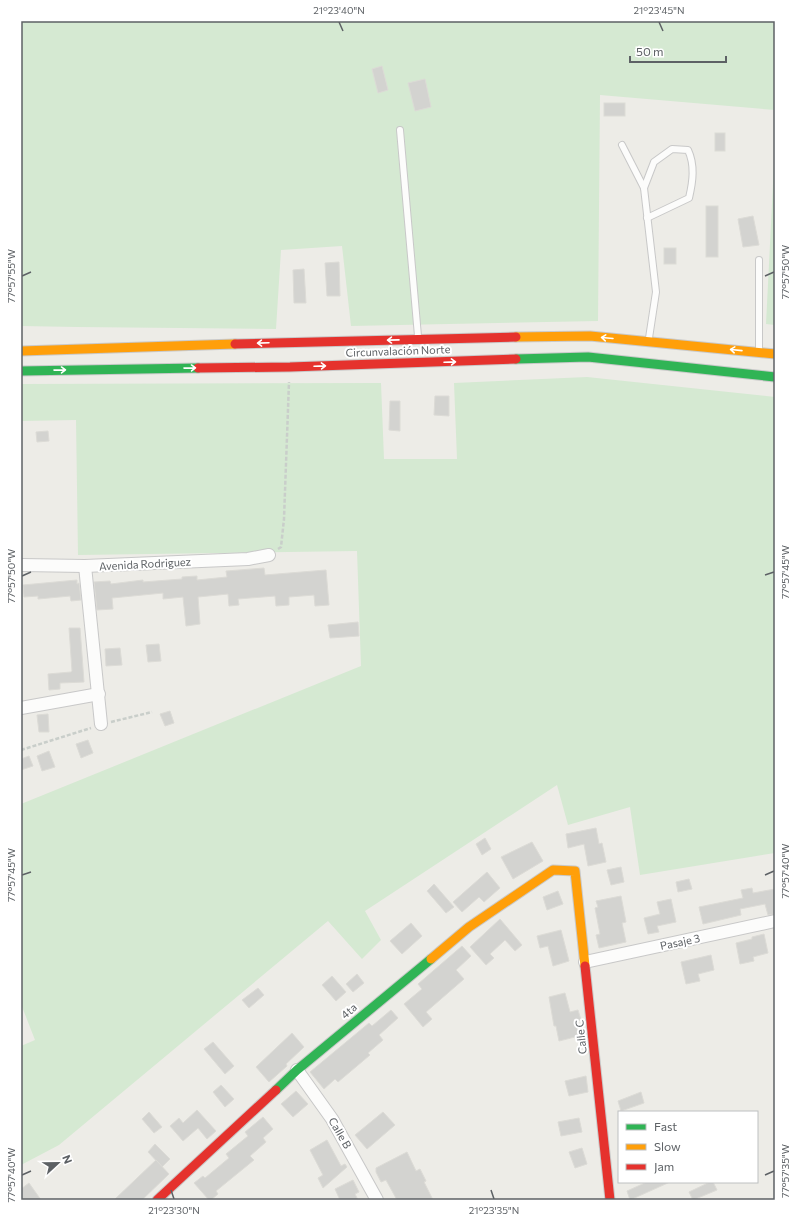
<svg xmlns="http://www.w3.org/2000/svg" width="796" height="1221" viewBox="0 0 796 1221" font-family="Commissioner,sans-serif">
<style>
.green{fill:#d5e9d2}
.building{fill:#d3d3d0;stroke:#dcdbd6}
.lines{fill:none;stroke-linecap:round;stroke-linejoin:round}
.lane-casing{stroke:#c8c8c8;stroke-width:8}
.street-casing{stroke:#c8c8c8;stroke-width:14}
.fast-casing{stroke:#c9c9c9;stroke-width:11}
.slow-casing{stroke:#c9c9c9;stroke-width:11}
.jam-casing{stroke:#c9c9c9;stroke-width:11}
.path{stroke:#c9ceca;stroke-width:2.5;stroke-dasharray:4 2;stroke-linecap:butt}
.lane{stroke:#fcfcfb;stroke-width:6}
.street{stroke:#fcfcfb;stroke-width:12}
.fast{stroke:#30b455;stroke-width:9}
.slow{stroke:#ff9f0a;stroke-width:9}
.jam{stroke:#e5322d;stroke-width:9}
.oneway{stroke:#fff}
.ticks{fill:none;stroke:#5d6165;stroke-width:1.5}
.labels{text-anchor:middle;stroke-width:4;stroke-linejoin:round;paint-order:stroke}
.street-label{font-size:11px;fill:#5d6165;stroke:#fff}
.neatline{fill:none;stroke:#5d6165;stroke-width:1.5}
.ticks-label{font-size:10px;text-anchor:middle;fill:#5d6165}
</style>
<rect width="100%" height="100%" fill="#edece7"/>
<g class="green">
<path d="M21,21H775V110L600,95L598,321L351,326L342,246L281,250L276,329L77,327L21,326Z"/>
<path d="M775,144V325L766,324Z"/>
<path d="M587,377L775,397V853L640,875L630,807L568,825L557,785L365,911L381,940L362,959L328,921L59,1145L21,1165V1046L35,1040L21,1004V804L361,666L357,551L78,555L76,420L21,421V384L381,383L384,459H457L454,383Z"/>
</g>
<g class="building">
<path d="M382,66L388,90L378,93L372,69Z"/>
<path d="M425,79L431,107L415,111L408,83Z"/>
<rect x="604" y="103" width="21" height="13"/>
<rect x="715" y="133" width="10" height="18"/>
<rect x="706" y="206" width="12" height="51"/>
<path d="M753,216L759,245L743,247L738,219Z"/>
<rect x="664" y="248" width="12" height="16"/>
<path d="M339,262L340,296H327L325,263Z"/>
<path d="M304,269L306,303H294L293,270Z"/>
<path d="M435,396H449V416L434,415Z"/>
<path d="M390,401H400V431L389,430Z"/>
<path d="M48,431L49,441L37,442L36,432Z"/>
<path d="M264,568L265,575L326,570L329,605L315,606L314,595L289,597V605L276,606L275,596L238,599L239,605L229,606L228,594L198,597L200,624L186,626L183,597L163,599V593L112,598L113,609L97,610L94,582L110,581L111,584L143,580V582L182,579V577L197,576V580L227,577L226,571Z"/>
<path d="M77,580V584L79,583L81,600L71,601L70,596L38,599V596L24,597L23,585Z"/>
<path d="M358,622L359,636L330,638L328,625Z"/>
<path d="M69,628H80L84,682L60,683V689L49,690L48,674L71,672L72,671Z"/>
<path d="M159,644L161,661L148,662L146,645Z"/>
<path d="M120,648L122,665L106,666L105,649Z"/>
<path d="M170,711L174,723L165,726L160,714Z"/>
<path d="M48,714L49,732H39L37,715Z"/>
<path d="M88,740L93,753L81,758L76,744Z"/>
<path d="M49,751L55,767L42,771L37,756Z"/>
<path d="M29,756L33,766L21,770V759Z"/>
<path d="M596,828L599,844L602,843L606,862L588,866L584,844L568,848L566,834Z"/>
<path d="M485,838L491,849L482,855L476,844Z"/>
<path d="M532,842L543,861L513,879L501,857Z"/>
<path d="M621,867L624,882L611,885L607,870Z"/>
<path d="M487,872L500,888L484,902L479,897L462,912L453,902Z"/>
<path d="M689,879L692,889L678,892L676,882Z"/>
<path d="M434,884L454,907L446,913L427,891Z"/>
<path d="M752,888L753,893L775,889V914L768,915L765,904L740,909L741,915L703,924L699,907L743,898L741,890Z"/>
<path d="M558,891L563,904L547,910L543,897Z"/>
<path d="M621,896L626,922L622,923L626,942L599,948L596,935L600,934L595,908L598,907L596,901Z"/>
<path d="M671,899L676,922L657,926L659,932L648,934L644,918L660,914L657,902Z"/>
<path d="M500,919L522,945L515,951L505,940L490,954L494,958L486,965L470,947Z"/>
<path d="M411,923L422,936L402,954L390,941Z"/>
<path d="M561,930L569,961L553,966L548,946L540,948L537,936Z"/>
<path d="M764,934L768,953L753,957L754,961L740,964L736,943L752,939V937Z"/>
<path d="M462,946L471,956L456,970L464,979L426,1012L432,1019L423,1027L404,1004L422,989L418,984Z"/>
<path d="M711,955L714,970L698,974L700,981L686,984L681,962Z"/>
<path d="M357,974L364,983L353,992L346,984Z"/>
<path d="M332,976L346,992L336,1001L322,985Z"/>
<path d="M258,988L264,995L249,1008L242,1000Z"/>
<path d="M565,993L570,1012L578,1010L581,1020L576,1021L579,1036L559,1041L556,1026H554L549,997Z"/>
<path d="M391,1010L398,1018L379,1035L383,1040L368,1053L370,1055L338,1082L335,1079L324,1089L310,1072L369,1023L372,1026Z"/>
<path d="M292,1033L304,1047L286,1064L287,1066L269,1082L256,1067Z"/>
<path d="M213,1042L234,1066L225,1074L204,1049Z"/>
<path d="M586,1076L588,1092L569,1096L565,1081Z"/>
<path d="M221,1085L234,1099L225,1107L213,1092Z"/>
<path d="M296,1091L308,1104L293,1117L281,1104Z"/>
<path d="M641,1092L644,1103L621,1111L618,1101Z"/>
<path d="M197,1110L216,1131L207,1139L198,1128L183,1141L170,1126L179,1118L183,1123Z"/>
<path d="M149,1112L162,1127L154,1133L142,1119Z"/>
<path d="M383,1112L395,1125L367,1149L355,1135Z"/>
<path d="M263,1117L273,1129L263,1138L266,1142L250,1156L254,1160L216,1191L218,1194L211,1200H209L194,1183L203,1176L205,1178L229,1158L226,1154L248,1136L245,1132Z"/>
<path d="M579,1118L582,1132L561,1136L558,1122Z"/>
<path d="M327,1140L341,1166L345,1164L347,1167L323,1188L318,1178L323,1175L310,1150Z"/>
<path d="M155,1144L170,1159L162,1167L148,1152Z"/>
<path d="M582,1148L587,1164L575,1168L569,1152Z"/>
<path d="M407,1152L416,1171L420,1169L426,1181L424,1182L433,1200H397L386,1180L381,1182L376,1172V1168Z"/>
<path d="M156,1160L169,1174L142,1200H114Z"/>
<path d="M353,1180L359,1192L355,1194L358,1200H340L335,1189Z"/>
<path d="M647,1182H670L630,1200L627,1191Z"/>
<path d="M710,1182H713L717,1190L693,1200L689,1192Z"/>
<path d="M29,1183L41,1200H21V1189Z"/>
</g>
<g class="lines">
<g class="lane-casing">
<g id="lane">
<path d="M400,130L418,336"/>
<path d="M622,145L644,188L656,292L649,338"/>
<path d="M644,188L654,162L672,149L688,150C695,165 693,181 689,198L647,218"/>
<path d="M759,348V260"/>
</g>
</g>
<g class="street-casing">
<g id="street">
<path d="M21,565L85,566L248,559L269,555"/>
<path d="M85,566L101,724"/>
<path d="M21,708L99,694"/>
<path d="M585,962L775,921"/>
<path d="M297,1070L332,1119L377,1200"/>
</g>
</g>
<g class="fast-casing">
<g id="fast">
<path d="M516,359L588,357L775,377"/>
<path d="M21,371L198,368"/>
<path d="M276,1090L297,1070L431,959"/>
</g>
</g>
<g class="slow-casing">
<g id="slow">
<path d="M516,337L590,336L775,354"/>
<path d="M21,351L235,344"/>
<path d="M431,959L469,927L553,870L575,871L585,966"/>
</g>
</g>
<g class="jam-casing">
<g id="jam">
<path d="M235,344L516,337"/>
<path d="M198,368L290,367L516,359"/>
<path d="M585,966L610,1200"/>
<path d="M157,1200L276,1090"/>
</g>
</g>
<g class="path">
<path d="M278,549L281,547L284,519L289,382"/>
<path d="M111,722L152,712"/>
<path d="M21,750L91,728"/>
</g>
<use href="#lane" class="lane"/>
<use href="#street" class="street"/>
<use href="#fast" class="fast"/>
<use href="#slow" class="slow"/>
<use href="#jam" class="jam"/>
</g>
<defs><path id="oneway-shaft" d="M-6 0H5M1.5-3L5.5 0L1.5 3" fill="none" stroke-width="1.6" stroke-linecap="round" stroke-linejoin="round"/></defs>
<g class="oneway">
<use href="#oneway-shaft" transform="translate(607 338) rotate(-175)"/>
<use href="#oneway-shaft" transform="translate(393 340) rotate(179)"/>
<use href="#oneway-shaft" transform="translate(263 343) rotate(178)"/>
<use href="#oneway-shaft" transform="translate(736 350) rotate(-174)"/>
<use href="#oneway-shaft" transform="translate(450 362) rotate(-2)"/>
<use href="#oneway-shaft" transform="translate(320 366) rotate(-2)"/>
<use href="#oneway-shaft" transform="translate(190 368) rotate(-1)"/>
<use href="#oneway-shaft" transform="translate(60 370) rotate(-1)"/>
</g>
<path class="ticks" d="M339,22L343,31M659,22L663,31M22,276L31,272M765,276L774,272M765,575L774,572M22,576L31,572M22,875L31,872M765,875L774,871M22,1175L31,1171M765,1175L774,1171M171,1190L174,1199M491,1190L494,1199"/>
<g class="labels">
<g class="street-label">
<text transform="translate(398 351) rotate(-2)" y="4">Circunvalación Norte</text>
<text transform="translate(145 564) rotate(-3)" y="4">Avenida Rodriguez</text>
<text transform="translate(680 942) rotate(-12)" y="4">Pasaje 3</text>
<text transform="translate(349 1011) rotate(-40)" y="4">4ta</text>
<text transform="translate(581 1037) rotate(-96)" y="4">Calle C</text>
<text transform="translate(340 1133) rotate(60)" y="4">Calle B</text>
</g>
</g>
<rect width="796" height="1221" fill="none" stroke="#ffffff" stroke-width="44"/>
<rect x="618" y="1111" width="140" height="72" fill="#ffffff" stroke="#bec0c1"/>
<rect x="626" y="1124" width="20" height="6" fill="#30b455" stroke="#bec0c1"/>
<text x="654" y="1131" font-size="12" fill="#5d6165">Fast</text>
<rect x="626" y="1144" width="20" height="6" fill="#ff9f0a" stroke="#bec0c1"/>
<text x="654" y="1151" font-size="12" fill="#5d6165">Slow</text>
<rect x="626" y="1164" width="20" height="6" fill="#e5322d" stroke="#bec0c1"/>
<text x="654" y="1171" font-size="12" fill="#5d6165">Jam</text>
<g transform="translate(58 1163) rotate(68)" stroke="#ffffff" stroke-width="3" paint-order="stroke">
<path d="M0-3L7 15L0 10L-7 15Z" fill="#5d6165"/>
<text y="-6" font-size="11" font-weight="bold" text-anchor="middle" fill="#5d6165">N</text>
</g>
<path d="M630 56v6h96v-6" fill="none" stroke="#5d6165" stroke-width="2"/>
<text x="636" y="56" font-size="12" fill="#5d6165" stroke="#ffffff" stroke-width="3" paint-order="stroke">50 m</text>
<rect x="22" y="22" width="752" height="1177" class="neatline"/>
<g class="ticks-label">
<text x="339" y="14">21°23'40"N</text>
<text x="659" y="14">21°23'45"N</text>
<text transform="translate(785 272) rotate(-90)" y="4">77°57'50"W</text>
<text transform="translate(11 276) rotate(-90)" y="4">77°57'55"W</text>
<text transform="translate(785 572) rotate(-90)" y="4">77°57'45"W</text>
<text transform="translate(11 576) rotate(-90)" y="4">77°57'50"W</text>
<text transform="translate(785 871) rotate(-90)" y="4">77°57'40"W</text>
<text transform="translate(11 875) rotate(-90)" y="4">77°57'45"W</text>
<text transform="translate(785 1171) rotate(-90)" y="4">77°57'35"W</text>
<text transform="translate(11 1175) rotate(-90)" y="4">77°57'40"W</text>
<text x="174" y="1214">21°23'30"N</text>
<text x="494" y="1214">21°23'35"N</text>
</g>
</svg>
